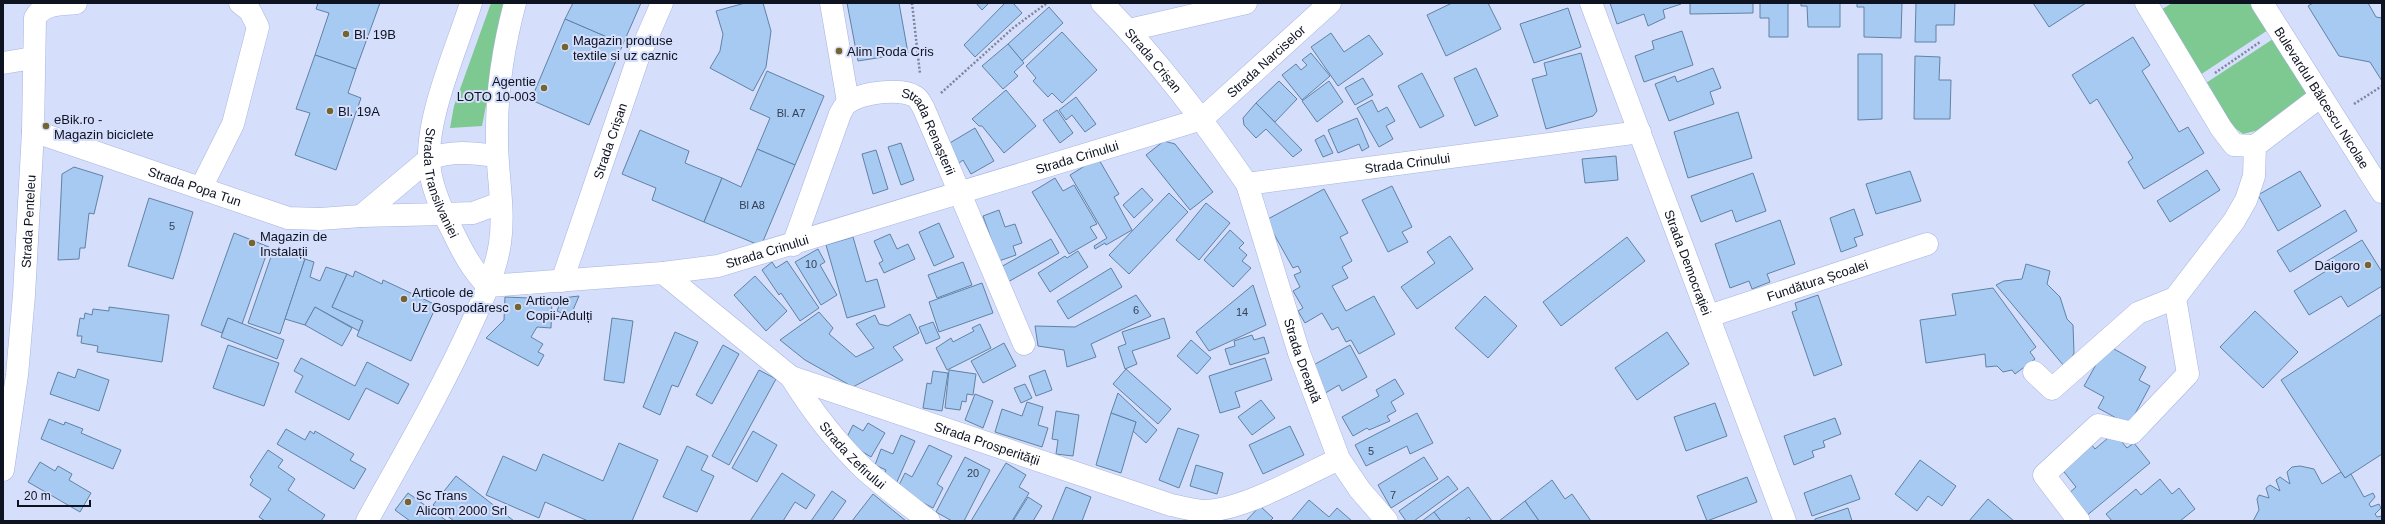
<svg xmlns="http://www.w3.org/2000/svg" width="2385" height="524" viewBox="0 0 2385 524" font-family="Arial,sans-serif">
<style>
.green{fill:#7ec891}
.building{fill:#a7caf2;stroke:#6182a5}
.lines{fill:none;stroke-linecap:round;stroke-linejoin:round}
.minor-casing{stroke:#a7b4e1;stroke-width:23}
.major-casing{stroke:#a7b4e1;stroke-width:23}
.path{stroke:#7e859c;stroke-width:2.5;stroke-dasharray:2 2;stroke-linecap:butt}
.minor{stroke:#fff;stroke-width:22}
.major{stroke:#fff;stroke-width:22}
.poi-dot{fill:#746431;stroke:#d5defa;stroke-width:1.5}
.labels{text-anchor:middle;stroke-width:4;stroke-linejoin:round;paint-order:stroke}
.number-label{font-size:11px;fill:#344156}
.poi-label{font-size:13px;fill:#0e1322;stroke:#d5defa;text-anchor:start}
.street-label{font-size:13px;fill:#0e1322;stroke:#d5defa}
</style>
<rect width="100%" height="100%" fill="#d5defa"/>
<g class="green">
<path d="M491,3H506L482,126L450,128L454,106Z"/>
<path d="M2172,3H2255L2271,28L2200,75L2161,10Z"/>
<path d="M2276,37L2313,95L2259,130L2243,134L2231,125L2206,83Z"/>
</g>
<g class="building">
<path d="M318,3H380L356,69L315,55L329,13L316,9Z"/>
<path d="M573,3H641L623,44L565,19Z"/>
<path d="M745,3H763L771,31L766,67L753,91L710,68L720,51L723,34L716,11Z"/>
<path d="M847,3H899L908,53L858,61Z"/>
<path d="M976,3H989L982,10Z"/>
<path d="M1005,3H1013L1022,13L975,57L964,45Z"/>
<path d="M1452,3H1488L1501,29L1446,56L1427,15Z"/>
<path d="M1610,3H1680L1681,4L1663,10L1665,18L1648,26L1644,14L1617,24Z"/>
<path d="M1690,3H1753V13L1690,14Z"/>
<path d="M1760,3H1788V37H1769V18H1760Z"/>
<path d="M1801,3H1840V27H1808L1807,6H1801Z"/>
<path d="M1857,3H1902L1901,38L1864,37V7H1857Z"/>
<path d="M1916,3H1955L1954,25H1936V42H1915Z"/>
<path d="M2033,3H2086L2049,27Z"/>
<path d="M2313,3H2368L2376,17L2382,18V81L2370,62L2339,56L2308,6Z"/>
<path d="M1049,7L1063,23L1022,61L1008,44Z"/>
<path d="M1568,8L1581,47L1534,63L1520,24Z"/>
<path d="M565,19L623,44L589,125L531,100Z"/>
<path d="M1682,31L1693,65L1644,82L1635,56L1654,49L1652,41Z"/>
<path d="M1062,32L1097,70L1062,103L1052,93L1048,97L1033,81L1036,78L1026,66Z"/>
<path d="M1331,33L1344,52L1369,35L1383,54L1338,86L1311,47Z"/>
<path d="M2133,37L2150,65L2142,71L2179,132L2188,127L2204,153L2144,189L2128,162L2133,158L2097,99L2090,104L2072,75Z"/>
<path d="M1008,44L1024,63L1014,72L1018,76L1003,89L982,66Z"/>
<path d="M1311,53L1330,76L1302,100L1282,75L1296,64L1301,70L1307,65L1302,60Z"/>
<path d="M1581,53L1597,111L1593,116L1546,129L1532,79L1547,75L1544,63Z"/>
<path d="M1858,54H1882V119L1858,120Z"/>
<path d="M315,55L356,69L348,93L361,98L336,170L295,155L310,113L296,109Z"/>
<path d="M1915,56L1940,57L1939,80H1951L1950,119H1914Z"/>
<path d="M1476,68L1498,116L1475,126L1454,78Z"/>
<path d="M1713,68L1721,88L1710,92L1714,104L1669,121L1655,84L1675,76L1677,82Z"/>
<path d="M767,71L824,96L795,165L757,149L770,118L750,109Z"/>
<path d="M1422,73L1444,116L1420,128L1398,86Z"/>
<path d="M1363,78L1373,95L1355,105L1345,88Z"/>
<path d="M1279,81L1297,99L1275,122L1256,103Z"/>
<path d="M1329,81L1343,102L1317,122L1302,101Z"/>
<path d="M1006,90L1036,126L1004,153L982,126H979L972,119Z"/>
<path d="M1076,97L1096,124L1085,132L1072,115L1066,120L1059,110Z"/>
<path d="M1372,100L1378,112L1387,107L1395,121L1386,126L1393,139L1379,147L1357,108Z"/>
<path d="M1256,103L1302,150L1293,157L1266,129L1256,138L1244,125L1243,118Z"/>
<path d="M1057,110L1073,133L1060,143L1043,120Z"/>
<path d="M1738,112L1752,158L1688,178L1674,132Z"/>
<path d="M1357,118L1369,147L1362,151L1359,144L1338,153L1328,130Z"/>
<path d="M975,128L994,161L971,174L963,160L959,163L948,144Z"/>
<path d="M640,130L689,151L685,163L722,178L704,222L652,200L656,188L622,174Z"/>
<path d="M1324,135L1333,153L1323,157L1315,140Z"/>
<path d="M1164,141L1175,144L1213,192L1190,210L1146,155Z"/>
<path d="M901,143L914,180L901,185L888,147Z"/>
<path d="M757,149L795,165L761,246L704,222L722,178L741,187Z"/>
<path d="M876,150L888,189L873,194L862,154Z"/>
<path d="M1616,156L1618,180L1585,183L1582,159Z"/>
<path d="M1098,158L1119,194L1114,197L1132,230L1106,245L1105,243L1095,249L1094,246L1107,238L1070,175Z"/>
<path d="M74,167L103,176L94,214L89,213L85,248H80L79,259L58,260L62,174Z"/>
<path d="M2207,170L2220,190L2170,222L2157,201Z"/>
<path d="M1910,171L1921,201L1876,214L1866,184Z"/>
<path d="M2300,171L2321,206L2278,231L2258,195Z"/>
<path d="M1753,173L1766,211L1736,222L1732,210L1701,222L1691,196Z"/>
<path d="M1055,178L1063,191L1074,185L1097,224L1090,227L1097,238L1069,254L1032,192Z"/>
<path d="M1392,186L1412,227L1402,232L1408,242L1388,252L1362,200Z"/>
<path d="M1142,188L1153,200L1134,218L1123,205Z"/>
<path d="M1324,189L1348,233L1340,237L1352,261L1342,267L1348,278L1332,286L1346,311L1374,296L1395,334L1359,354L1351,340L1346,342L1338,327L1332,330L1322,313L1305,323L1298,311L1303,308L1293,291L1300,287L1294,275L1301,272L1298,266L1293,268L1266,220Z"/>
<path d="M1169,193L1188,212L1129,274L1109,255Z"/>
<path d="M149,198L193,212L173,279L128,266Z"/>
<path d="M1206,203L1230,223L1199,260L1176,240Z"/>
<path d="M1854,209L1863,235L1854,238L1857,246L1841,252L1830,218Z"/>
<path d="M999,210L1005,227L1015,224L1022,243L1013,246L1016,255L999,261L983,216Z"/>
<path d="M2345,210L2357,231L2290,272L2277,251Z"/>
<path d="M1780,220L1795,264L1767,274L1770,282L1752,289L1749,281L1730,288L1715,244Z"/>
<path d="M939,223L954,257L934,266L919,232Z"/>
<path d="M1230,230L1244,243L1239,248L1247,255L1242,261L1251,268L1233,287L1204,260Z"/>
<path d="M234,233L269,247L242,324L228,318L222,333L201,325Z"/>
<path d="M890,234L897,249L908,244L915,259L884,273L879,263L883,261L874,241Z"/>
<path d="M1450,236L1473,269L1417,309L1401,287L1435,263L1427,252Z"/>
<path d="M853,237L866,282L877,279L885,307L847,318L826,245Z"/>
<path d="M1627,237L1645,261L1561,326L1543,302Z"/>
<path d="M1051,239L1059,253L1008,282L999,268Z"/>
<path d="M2362,240L2382,272V286L2348,307L2341,296L2309,315L2294,291L2326,271L2322,264Z"/>
<path d="M274,248L305,259L280,334L248,323Z"/>
<path d="M818,249L825,262L820,265L837,295L821,305L795,262Z"/>
<path d="M1078,251L1088,267L1050,292L1038,273L1065,256L1067,258Z"/>
<path d="M305,259L314,262L310,277L320,281L326,267L347,274L332,307L363,321L359,331L315,307L305,325L285,319Z"/>
<path d="M787,261L819,308L800,321L781,293L779,295L762,270L772,262L776,268Z"/>
<path d="M963,262L972,285L937,298L928,275Z"/>
<path d="M2026,264L2050,271L2047,284L2060,297L2067,319L2073,325L2074,353L2070,361L2064,366L1996,285L2004,281L2022,279Z"/>
<path d="M1111,268L1122,287L1068,319L1057,301Z"/>
<path d="M355,271L382,284L383,280L432,303L434,311L411,361L357,336L363,321L332,307L347,274L353,277Z"/>
<path d="M755,276L787,311L766,331L734,295Z"/>
<path d="M982,283L993,313L939,332L929,302Z"/>
<path d="M1253,285L1266,325L1209,351L1196,332Z"/>
<path d="M1993,288L2036,347L2030,352L2035,359L2015,374L2012,370L2003,372L1997,366L1986,367L1985,354L1926,363L1920,320L1956,315L1952,294Z"/>
<path d="M1136,295L1151,316L1091,344L1096,357L1067,367L1064,350L1038,346L1035,326L1075,327Z"/>
<path d="M1818,295L1842,365L1814,376L1792,312L1797,310L1795,303Z"/>
<path d="M579,296L570,317L557,311L562,298Z"/>
<path d="M1485,296L1517,326L1488,358L1455,328Z"/>
<path d="M505,297L552,299L551,328L537,327L531,337L543,344L538,352L544,355L538,366L486,338L504,320Z"/>
<path d="M109,307L169,315L162,362L97,352L98,346L81,343L82,336H77L80,318L84,319L85,313L92,315L93,309L109,311Z"/>
<path d="M315,307L352,328L342,346L305,325Z"/>
<path d="M2255,311L2298,352L2263,388L2220,347Z"/>
<path d="M819,312L833,328L829,334L856,357L874,348L856,324L875,315L879,324L888,326L910,314L919,333L893,347L903,360L853,387L805,360L780,340Z"/>
<path d="M2382,314V454L2345,478L2281,380Z"/>
<path d="M228,318L284,340L277,359L221,337Z"/>
<path d="M612,318L633,321L624,383L604,380Z"/>
<path d="M1164,318L1170,338L1132,351L1137,364L1125,369L1118,347L1126,344L1122,332Z"/>
<path d="M933,322L940,338L926,344L919,327Z"/>
<path d="M980,324L991,348L947,370L936,348L951,338L953,342L974,331L972,328Z"/>
<path d="M675,332L698,342L678,387L672,385L660,415L643,407Z"/>
<path d="M1667,332L1689,364L1637,400L1615,368Z"/>
<path d="M1252,335L1254,340L1264,337L1269,353L1230,365L1225,349L1235,346L1234,341Z"/>
<path d="M1191,340L1211,358L1197,374L1177,356Z"/>
<path d="M1004,343L1016,366L983,383L971,361Z"/>
<path d="M228,345L279,363L264,406L213,388Z"/>
<path d="M723,345L739,354L712,404L696,395Z"/>
<path d="M1350,345L1367,377L1342,391L1339,385L1322,395L1308,368Z"/>
<path d="M2107,345L2146,367L2139,380L2150,386L2129,425L2098,408L2104,397L2084,386Z"/>
<path d="M301,358L355,386L367,362L409,384L398,404L366,388L349,420L295,392L303,376L294,371Z"/>
<path d="M1265,358L1272,380L1235,392L1240,407L1220,413L1209,376Z"/>
<path d="M78,369L109,380L99,411L50,394L58,372L75,378Z"/>
<path d="M1126,369L1171,409L1158,424L1113,384Z"/>
<path d="M759,370L776,379L729,465L712,456Z"/>
<path d="M949,370L976,374L973,395L967,394L966,402L962,401L960,410L945,408Z"/>
<path d="M1045,370L1052,390L1036,396L1029,376Z"/>
<path d="M933,371L948,373L942,411L923,408L927,383L931,384Z"/>
<path d="M1395,379L1404,394L1391,402L1396,411L1387,416L1390,421L1369,430L1367,428L1353,436L1342,417L1379,396L1376,390Z"/>
<path d="M1025,384L1032,398L1021,403L1014,388Z"/>
<path d="M1118,393L1157,430L1146,443L1133,431L1136,422L1111,413Z"/>
<path d="M975,394L993,401L983,428L965,420Z"/>
<path d="M1261,400L1275,418L1252,435L1238,417Z"/>
<path d="M1027,402L1043,407L1038,425L1048,428L1042,447L995,432L1002,409L1022,416Z"/>
<path d="M1715,403L1727,436L1686,451L1674,417Z"/>
<path d="M1056,411L1079,415L1073,456L1056,454L1058,440L1052,439Z"/>
<path d="M1111,413L1136,422L1121,473L1096,465Z"/>
<path d="M1417,413L1433,443L1410,454L1407,446L1366,466L1355,445Z"/>
<path d="M1835,418L1841,434L1823,441L1825,447L1812,451L1814,457L1794,465L1784,436Z"/>
<path d="M49,419L64,425L65,422L83,429L81,433L121,450L113,469L41,439Z"/>
<path d="M868,423L885,433L871,457L845,441L853,425L863,431Z"/>
<path d="M1290,426L1304,455L1263,474L1249,445Z"/>
<path d="M1178,428L1199,435L1179,488L1159,480Z"/>
<path d="M286,429L305,440L310,431L314,434L315,431L354,454L350,460L366,469L354,489L277,444Z"/>
<path d="M753,431L777,445L757,482L732,468Z"/>
<path d="M2114,433L2127,448L2134,443L2150,463L2085,517L2067,495L2076,487L2061,468L2091,444L2095,449Z"/>
<path d="M901,435L915,441L896,484L882,478L886,470L875,465L881,449L893,454Z"/>
<path d="M619,443L658,460L632,521H588L545,502L539,518L486,495L503,456L536,471L543,454L603,481Z"/>
<path d="M929,445L952,456L937,484L943,488L933,508L897,489L905,473L912,477Z"/>
<path d="M687,446L708,456L701,470L714,476L697,512L663,497Z"/>
<path d="M268,450L283,460L278,467L295,479L288,490L325,515L321,521H265L259,517L271,499L250,485L253,480L250,477Z"/>
<path d="M965,457L990,470L964,521H952L936,512Z"/>
<path d="M1424,457L1438,479L1391,508L1378,485Z"/>
<path d="M1920,460L1956,486L1942,506L1928,496L1917,511L1895,494Z"/>
<path d="M40,462L55,471L58,466L72,474L69,480L91,493L80,512L28,482Z"/>
<path d="M1006,463L1026,475L1019,487L1029,493L1012,521H971Z"/>
<path d="M1196,465L1223,473L1217,494L1190,486Z"/>
<path d="M2300,466L2314,469L2322,484L2341,472L2345,478L2351,474L2364,497L2373,493L2375,497L2369,504L2371,507L2379,504L2381,508L2375,514L2377,517L2382,516V521H2253L2259,510L2257,499L2259,495L2269,498L2266,488L2270,485L2280,491L2276,480L2280,477L2290,484L2287,472L2292,467Z"/>
<path d="M782,473L815,495L806,509L795,502L783,521H750Z"/>
<path d="M1851,475L1860,499L1812,516L1804,493Z"/>
<path d="M456,476L514,521H454L433,505Z"/>
<path d="M1448,476L1458,489L1414,521H1406L1399,511Z"/>
<path d="M1747,477L1757,502L1707,521L1697,496Z"/>
<path d="M2160,479L2172,494L2179,488L2195,509L2180,521H2112L2106,514L2136,489L2141,495Z"/>
<path d="M1552,480L1565,499L1572,494L1591,521H1539L1525,501Z"/>
<path d="M1066,487L1091,497L1082,521H1052Z"/>
<path d="M1468,487L1492,521H1471L1469,517L1464,521H1441L1434,512Z"/>
<path d="M832,491L846,501L832,521H811Z"/>
<path d="M408,493L447,521H410L395,510Z"/>
<path d="M873,494L906,521H852Z"/>
<path d="M1028,497L1042,506L1033,521H1013Z"/>
<path d="M1988,499L2014,521H1969Z"/>
<path d="M1309,500L1329,517L1337,508L1352,521H1291Z"/>
<path d="M1525,501L1539,521H1499Z"/>
<path d="M1260,506L1273,518L1270,521H1246Z"/>
<path d="M1848,508L1852,521H1815V519Z"/>
<path d="M1434,512L1441,521H1422Z"/>
</g>
<g class="lines">
<g class="minor-casing">
<g id="minor">
<path d="M831,3L848,102"/>
<path id="s1" d="M1102,3C1157,58 1203,120 1247,184L1640,132"/>
<path id="s2" d="M1591,3L1785,521"/>
<path d="M2146,3L2221,128L2234,145L2255,146L2321,96"/>
<path id="s3" d="M2262,3L2382,192"/>
<path d="M1129,30L1246,3"/>
<path d="M3,63L33,58"/>
<path id="s4" d="M33,131L288,218L320,219L361,216L444,214"/>
<path id="s5" d="M1247,184L1299,353L1339,459L1360,490L1387,521"/>
<path d="M201,188L233,124L258,27L250,11L240,3"/>
<path d="M361,216L429,159"/>
<path id="s6" d="M793,245L840,114C842,110 845,104 849,102C862,92 905,87 917,98C920,101 922,105 924,109L1024,344"/>
<path id="s7" d="M663,273L791,377L1171,505C1181,507 1192,510 1202,511C1240,512 1304,475 1339,459"/>
<path id="s8" d="M562,281L638,58L662,3"/>
<path id="s9" d="M488,286L663,273L718,266L1202,119L1330,3"/>
<path id="s10" d="M1709,316L1927,244"/>
<path d="M2034,372L2052,389L2138,313L2175,298L2234,221L2246,200L2254,176L2255,146"/>
<path id="s11" d="M791,377C812,411 835,441 864,469C884,487 907,504 929,521"/>
<path id="s12" d="M3,470L17,375L24,295L33,131L35,18C43,3 60,5 76,3"/>
<path d="M2079,521L2044,475L2098,425L2132,433L2188,374L2175,298"/>
</g>
</g>
<g class="major-casing">
<g id="major">
<path id="s13" d="M471,3C457,47 428,113 429,158C429,183 441,209 452,230C462,251 472,270 488,286"/>
<path d="M429,159C451,150 474,153 497,156"/>
<path d="M444,214L473,213L500,203"/>
<path d="M367,521C403,456 441,391 472,323C483,298 496,271 500,243C505,210 497,174 497,141C496,93 503,48 515,3"/>
</g>
</g>
<g class="path">
<path d="M912,3L920,74"/>
<path d="M2215,73L2260,42"/>
<path d="M941,93L1013,28L1047,3"/>
<path d="M2354,104L2382,86"/>
</g>
<use href="#minor" class="minor"/>
<use href="#major" class="major"/>
</g>
<g class="poi-dot">
<circle cx="346" cy="34" r="4"/>
<circle cx="565" cy="47" r="4"/>
<circle cx="839" cy="51" r="4"/>
<circle cx="544" cy="88" r="4"/>
<circle cx="330" cy="111" r="4"/>
<circle cx="46" cy="126" r="4"/>
<circle cx="252" cy="243" r="4"/>
<circle cx="2368" cy="265" r="4"/>
<circle cx="404" cy="299" r="4"/>
<circle cx="518" cy="307" r="4"/>
<circle cx="408" cy="502" r="4"/>
</g>
<g class="labels">
<g class="number-label">
<text x="791" y="117">Bl. A7</text>
<text x="752" y="209">Bl A8</text>
<text x="172" y="230">5</text>
<text x="811" y="268">10</text>
<text x="1136" y="314">6</text>
<text x="1242" y="316">14</text>
<text x="1371" y="455">5</text>
<text x="973" y="477">20</text>
<text x="1393" y="499">7</text>
</g>
<g class="poi-label">
<text x="354" y="39">Bl. 19B</text>
<text x="573" y="45">Magazin produse<tspan x="573" dy="15">textile si uz caznic</tspan></text>
<text x="847" y="56">Alim Roda Cris</text>
<text x="536" y="86" text-anchor="end">Agentie<tspan x="536" dy="15">LOTO 10-003</tspan></text>
<text x="338" y="116">Bl. 19A</text>
<text x="54" y="124">eBik.ro -<tspan x="54" dy="15">Magazin biciclete</tspan></text>
<text x="260" y="241">Magazin de<tspan x="260" dy="15">Instalații</tspan></text>
<text x="2360" y="270" text-anchor="end">Daigoro</text>
<text x="412" y="297">Articole de<tspan x="412" dy="15">Uz Gospodăresc</tspan></text>
<text x="526" y="305">Articole<tspan x="526" dy="15">Copii-Adulți</tspan></text>
<text x="416" y="500">Sc Trans<tspan x="416" dy="15">Alicom 2000 Srl</tspan></text>
</g>
<g class="street-label">
<text dy="5" stroke="none"><textPath href="#s1" startOffset="77">Strada Crișan</textPath></text>
<text dy="5" stroke="none"><textPath href="#s9" startOffset="823">Strada Narciselor</textPath></text>
<text dy="5" stroke="none"><textPath href="#s3" startOffset="112">Bulevardul Bălcescu Nicolae</textPath></text>
<text dy="5" stroke="none"><textPath href="#s6" startOffset="259">Strada Renașterii</textPath></text>
<text dy="5" stroke="none"><textPath href="#s8" startOffset="148">Strada Crișan</textPath></text>
<text dy="5" stroke="none"><textPath href="#s9" startOffset="606">Strada Crinului</textPath></text>
<text dy="5" stroke="none"><textPath href="#s1" startOffset="394">Strada Crinului</textPath></text>
<text dy="5" stroke="none"><textPath href="#s13" startOffset="188">Strada Transilvaniei</textPath></text>
<text dy="5" stroke="none"><textPath href="#s4" startOffset="171">Strada Popa Tun</textPath></text>
<text dy="5" stroke="none"><textPath href="#s12" startOffset="250">Strada Penteleu</textPath></text>
<text dy="5" stroke="none"><textPath href="#s9" startOffset="282">Strada Crinului</textPath></text>
<text dy="5" stroke="none"><textPath href="#s2" startOffset="277">Strada Democrației</textPath></text>
<text dy="5" stroke="none"><textPath href="#s10" startOffset="114">Fundătura Școalei</textPath></text>
<text dy="5" stroke="none"><textPath href="#s5" startOffset="185">Strada Dreaptă</textPath></text>
<text dy="5" stroke="none"><textPath href="#s7" startOffset="372">Strada Prosperității</textPath></text>
<text dy="5" stroke="none"><textPath href="#s11" startOffset="100">Strada Zefirului</textPath></text>
</g>
</g>
<rect width="2385" height="524" fill="none" stroke="#0e1322" stroke-width="8"/>
<path d="M18 500v6h72v-6" fill="none" stroke="#0e1322" stroke-width="2"/>
<text x="24" y="500" font-size="12" fill="#0e1322" stroke="#d5defa" stroke-width="3" paint-order="stroke">20 m</text>
</svg>
